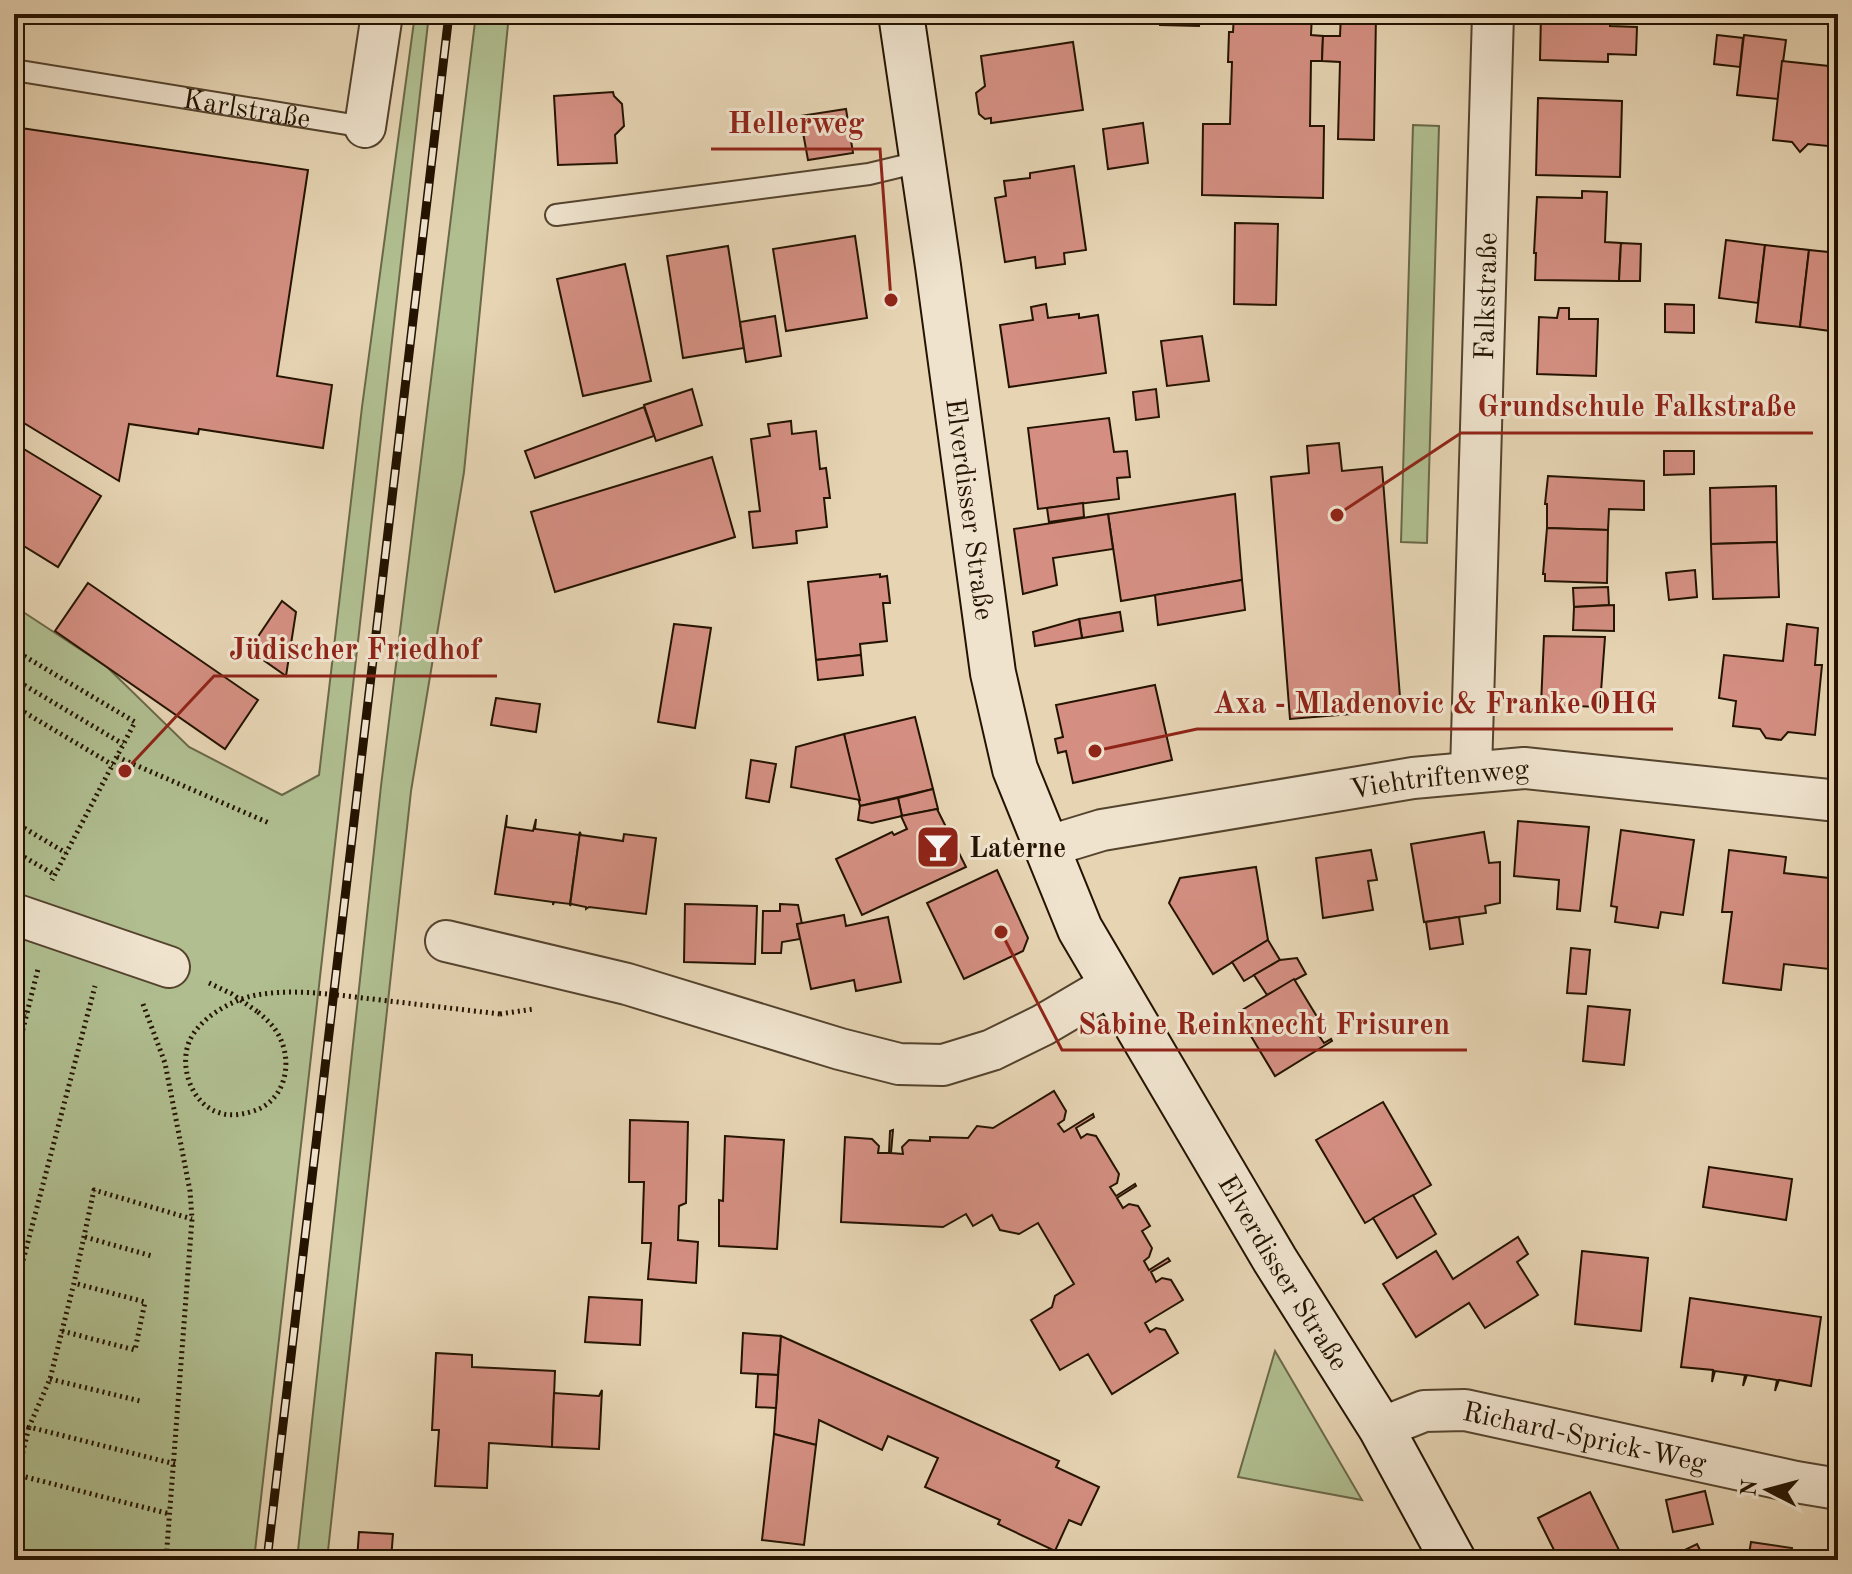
<svg xmlns="http://www.w3.org/2000/svg" width="1852" height="1574" viewBox="0 0 1852 1574" font-family="'Old Standard TT',serif">
<style>
.green{fill:#b0be90;stroke:#6a6848;stroke-width:2}
.building{fill:#d48f82;stroke:#241300;stroke-width:2}
.lines{fill:none;stroke-linecap:round;stroke-linejoin:round}
.service-casing{stroke:#54432d;stroke-width:24}
.minor-casing{stroke:#54432d;stroke-width:44}
.secondary-casing{stroke:#241300;stroke-width:48}
.path{stroke:#241300;stroke-width:5;stroke-dasharray:2 4;stroke-linecap:butt}
.service{stroke:#efe3ce;stroke-width:20}
.minor{stroke:#efe3ce;stroke-width:40}
.secondary{stroke:#efe3ce;stroke-width:44}
.rail-casing{stroke:#241300;stroke-width:9}
.rail{stroke:#efe3ce;stroke-width:6;stroke-dasharray:18;stroke-linecap:butt}
.path-bridge{stroke:#241300;stroke-width:5;stroke-dasharray:2 4;stroke-linecap:butt}
.labels{text-anchor:middle;stroke-width:6;stroke-linejoin:round;paint-order:stroke}
.street-label{font-size:28px;fill:#241300;stroke:#efe3ce}
.poi-label{font-size:28px;font-weight:bold;fill:#241300;stroke:#efe3ce;text-anchor:start}
.leader{fill:none;stroke:#8f2418;stroke-width:3}
.callout-dot{fill:#8f2418;stroke:#efe3ce;stroke-width:3}
.callout-label{font-size:30px;text-anchor:middle;font-weight:bold;fill:#8f2418;stroke:#efe3ce;stroke-width:6;stroke-linejoin:round;paint-order:stroke}
</style>
<rect width="100%" height="100%" fill="#e6d4b3"/>
<filter id="stains"><feTurbulence type="fractalNoise" baseFrequency=".0025" numOctaves="4"/><feColorMatrix values="0 0 0 0 .2 0 0 0 0 .09 0 0 0 0 .02 0 0 0 .5 -.17"/></filter>
<radialGradient id="worn" r=".72"><stop offset=".6" stop-color="#630" stop-opacity="0"/><stop offset="1" stop-color="#630" stop-opacity=".3"/></radialGradient>
<g class="green">
<path d="M415,14H429L254,1560H14V606L107,667L189,747L282,795L319,775L362,407Z"/>
<path d="M476,14H509L464,472L411,791L327,1560H297L381,786Z"/>
<path d="M1413,125L1439,126L1427,543L1401,542Z"/>
<path d="M1275,1351L1362,1500L1238,1477Z"/>
</g>
<g class="building">
<path d="M723,14H779L725,23Z"/>
<path d="M969,14H1011L970,20Z"/>
<path d="M1160,14H1201L1199,26L1160,25Z"/>
<path d="M1234,14H1312L1311,35L1323,36L1322,61H1311L1310,126H1324L1323,198L1202,195L1203,124H1230L1232,62H1228L1229,32H1233Z"/>
<path d="M1341,14H1376L1374,140L1338,139L1340,62L1322,61L1323,36H1340Z"/>
<path d="M1541,14H1610V26L1637,27L1636,55L1608,54V62L1540,60Z"/>
<path d="M1717,35L1743,38L1740,67L1714,64Z"/>
<path d="M1744,35L1786,40L1778,99L1737,95Z"/>
<path d="M1073,42L1083,110L991,123V118L985,119L979,114L976,93L985,86L981,56Z"/>
<path d="M1782,61L1838,67V147L1808,144L1800,152L1792,142L1773,140Z"/>
<path d="M613,92L614,96L622,104L624,126L615,135L617,163L558,165L554,96Z"/>
<path d="M1538,98L1622,101L1620,177L1536,175Z"/>
<path d="M846,109L853,153L808,160L800,116Z"/>
<path d="M1143,123L1148,163L1108,169L1103,129Z"/>
<path d="M14,127L308,170L277,376L332,385L323,448L199,429L198,434L129,424L119,481L14,417Z"/>
<path d="M1074,166L1086,250L1064,253L1065,264L1036,268L1035,257L1005,262L995,198L1006,196L1004,181L1030,178V173Z"/>
<path d="M1582,191L1607,192L1605,242L1621,243L1619,281L1535,280L1536,253H1534L1537,197L1582,198Z"/>
<path d="M1235,223L1278,224L1276,305L1234,304Z"/>
<path d="M855,236L867,318L786,331L773,249Z"/>
<path d="M1726,240L1765,245L1758,303L1719,298Z"/>
<path d="M1621,243L1641,244L1640,281H1619Z"/>
<path d="M1765,245L1809,250L1800,327L1756,322Z"/>
<path d="M728,246L744,348L683,358L667,256Z"/>
<path d="M1809,250L1838,253V332L1800,327Z"/>
<path d="M625,264L651,381L583,396L557,279Z"/>
<path d="M1046,304L1048,318L1079,314V318L1098,315L1106,373L1009,387L1000,325L1033,320L1031,307Z"/>
<path d="M1665,304L1694,305V333L1665,332Z"/>
<path d="M1559,308H1569V319H1598L1596,376L1537,374L1539,317L1557,318Z"/>
<path d="M775,316L781,356L746,362L740,322Z"/>
<path d="M1202,336L1209,381L1167,386L1161,341Z"/>
<path d="M692,389L702,425L656,441L644,405Z"/>
<path d="M1156,389L1159,417L1136,420L1133,392Z"/>
<path d="M644,407L654,436L535,478L525,451Z"/>
<path d="M1109,418L1114,452L1127,451L1130,477L1117,478L1119,499L1038,509L1028,428Z"/>
<path d="M791,421L792,434L816,431L820,469L826,468L830,498H824L827,527L796,531L797,543L753,548L749,512L760,511L751,439L770,436L768,424Z"/>
<path d="M14,443L101,496L58,567L14,540Z"/>
<path d="M1339,443L1342,471L1382,467L1401,710L1290,719L1271,477L1309,473L1307,446Z"/>
<path d="M1664,451H1694V474L1664,475Z"/>
<path d="M712,457L735,537L555,592L531,512Z"/>
<path d="M1548,476L1644,481V510L1609,509L1608,530L1547,528V504H1545Z"/>
<path d="M1776,486L1777,542L1711,544L1710,488Z"/>
<path d="M1235,494L1242,580L1121,601L1108,514Z"/>
<path d="M1083,503L1084,517L1049,522L1047,508Z"/>
<path d="M1108,514L1113,549L1053,558L1057,585L1023,594L1014,529Z"/>
<path d="M1547,528L1608,530L1607,583L1545,581V574H1543Z"/>
<path d="M1777,542L1779,597L1713,599L1711,544Z"/>
<path d="M1695,570L1697,597L1669,600L1666,573Z"/>
<path d="M880,574V577L887,576L890,603H883L887,641L860,644L861,655L816,660L808,582Z"/>
<path d="M1242,580L1245,610L1158,625L1155,595Z"/>
<path d="M88,583L258,700L225,749L55,631Z"/>
<path d="M1608,587L1609,605L1574,607L1573,588Z"/>
<path d="M282,601L296,612L286,676L249,650Z"/>
<path d="M1614,605V631L1573,630L1574,607Z"/>
<path d="M1120,612L1123,631L1082,638L1079,619Z"/>
<path d="M1079,619L1082,638L1035,646L1033,632Z"/>
<path d="M674,624L711,628L695,728L658,722Z"/>
<path d="M1787,624L1818,628L1815,665H1822L1815,735L1788,732L1781,740L1766,738L1760,729L1733,726L1736,701L1719,698L1724,655L1783,661Z"/>
<path d="M1544,636L1605,637L1600,705L1602,707L1541,705Z"/>
<path d="M861,655L863,675L818,680L816,660Z"/>
<path d="M1155,685L1172,760L1073,783L1066,751L1058,753L1055,739L1063,737L1056,705Z"/>
<path d="M496,698L540,704L536,732L491,725Z"/>
<path d="M915,717L933,789L860,806L844,734Z"/>
<path d="M844,734L860,800L791,787L796,747Z"/>
<path d="M751,760L776,764L769,802L746,798Z"/>
<path d="M933,789L938,809L902,816L898,798Z"/>
<path d="M898,798L902,816L872,823L858,820L860,806Z"/>
<path d="M937,809L966,867L862,915L836,859L892,832L894,835L907,829L901,816Z"/>
<path d="M507,815L506,827L533,831L536,819L535,829L579,835L580,832L570,904L554,902L553,905V902L495,894Z"/>
<path d="M1518,821L1589,827L1580,911L1557,909L1559,880L1514,876Z"/>
<path d="M1621,830L1694,840L1683,915L1661,912L1658,928L1615,922L1617,907L1611,906Z"/>
<path d="M580,832L581,835L623,841L624,834L656,838L646,914L589,907L586,909V907L571,904L570,906Z"/>
<path d="M1484,832L1489,863L1500,862V903L1485,906L1486,913L1424,922L1411,844Z"/>
<path d="M1371,850L1377,880L1368,881L1373,910L1323,918L1316,858Z"/>
<path d="M1729,850L1786,857L1784,873L1838,879V970L1784,964L1781,990L1723,983L1732,912H1722Z"/>
<path d="M1256,867L1268,940L1213,974L1169,903L1180,878Z"/>
<path d="M997,870L1028,938L1023,951L964,979L927,903Z"/>
<path d="M685,904L757,906L755,964L684,962Z"/>
<path d="M780,904L798,905L802,924H797L800,939L782,942L781,953H762L763,911H780Z"/>
<path d="M844,915L846,926L888,917L901,982L856,991L854,980L811,989L797,924Z"/>
<path d="M1459,917L1463,944L1430,949L1426,922Z"/>
<path d="M1268,940L1280,960L1244,981L1232,962Z"/>
<path d="M1571,948L1590,950L1586,994L1567,993Z"/>
<path d="M1297,958L1306,974L1267,995L1254,975L1280,960Z"/>
<path d="M1294,979L1319,1020L1311,1024L1324,1043L1331,1039L1332,1041L1275,1076L1237,1013Z"/>
<path d="M1588,1006L1630,1010L1624,1065L1583,1061Z"/>
<path d="M1054,1091L1066,1111L1064,1120L1058,1124L1064,1132L1093,1114L1094,1117L1076,1128L1081,1138L1087,1134L1096,1136L1119,1174L1117,1183L1110,1187L1116,1196L1135,1184L1136,1186L1117,1198L1123,1208L1129,1204L1138,1206L1150,1226L1142,1231L1152,1248L1149,1257L1144,1261L1149,1270L1168,1258L1170,1261L1151,1272L1156,1282L1162,1278L1171,1280L1183,1300L1145,1323L1150,1332L1156,1328L1165,1330L1178,1353L1112,1394L1088,1354L1060,1370L1031,1320L1052,1307L1055,1296L1074,1284L1038,1223L1019,1234L1000,1230L992,1215L973,1226L966,1214L943,1227L841,1222L845,1137L872,1139L879,1146L878,1153H889L890,1131L893,1130L891,1153L903,1154L902,1147L909,1140L930,1141V1137L968,1138L977,1126L993,1128Z"/>
<path d="M1383,1102L1431,1185L1365,1223L1316,1140Z"/>
<path d="M630,1120L688,1122L686,1203L679,1206L678,1240L698,1242L696,1283L648,1279L651,1243H642L644,1182H629Z"/>
<path d="M725,1136L784,1140L777,1249L719,1246V1200L723,1201Z"/>
<path d="M1709,1167L1792,1179L1786,1220L1703,1207Z"/>
<path d="M1413,1195L1436,1234L1397,1258L1373,1218Z"/>
<path d="M1518,1237L1528,1254L1517,1262L1538,1295L1485,1328L1469,1303L1416,1337L1383,1284L1436,1251L1453,1279Z"/>
<path d="M1582,1251L1648,1258L1641,1331L1575,1324Z"/>
<path d="M589,1297L642,1300L640,1345L585,1342Z"/>
<path d="M1690,1298L1821,1317L1811,1386L1779,1380L1775,1391L1777,1380L1747,1375L1743,1386L1745,1375L1715,1371L1712,1382L1713,1370L1681,1367Z"/>
<path d="M743,1333L781,1336L778,1375L741,1373Z"/>
<path d="M781,1336L1059,1461L1056,1467L1099,1487L1081,1525L1069,1520L1055,1551L998,1524L1000,1520L925,1487L938,1458L888,1436L882,1450L819,1420L816,1445L774,1434Z"/>
<path d="M436,1353L472,1355V1367L555,1371L552,1447L489,1443L487,1488L435,1486L439,1430H432Z"/>
<path d="M758,1374L778,1375L776,1408L756,1407Z"/>
<path d="M602,1390L599,1449L552,1447L554,1393L599,1396Z"/>
<path d="M774,1434L816,1445L804,1545L762,1540Z"/>
<path d="M1705,1491L1713,1524L1673,1532L1666,1500Z"/>
<path d="M1590,1492L1624,1560H1559L1538,1518Z"/>
<path d="M359,1532L393,1534L391,1560H357Z"/>
<path d="M1751,1542L1792,1548L1790,1560H1748Z"/>
<path d="M1697,1544L1705,1560H1664Z"/>
</g>
<g class="lines">
<g class="service-casing">
<g id="service">
<path id="s1" d="M14,70L365,127"/>
<path d="M556,215L869,174L923,161"/>
</g>
</g>
<g class="minor-casing">
<g id="minor">
<path d="M365,127L382,14"/>
<path id="s2" d="M1471,772L1493,14"/>
<path id="s3" d="M1046,847L1102,830L1413,778L1524,768L1838,801"/>
<path d="M14,914L169,967"/>
<path d="M446,941L627,984L840,1049L899,1064L943,1065L992,1050L1043,1025L1111,985"/>
<path id="s4" d="M1381,1428L1424,1411L1465,1410L1796,1482L1838,1489"/>
</g>
</g>
<g class="secondary-casing">
<g id="secondary">
<path id="s5" d="M901,14L938,266L993,673L1015,769L1080,929L1275,1260L1381,1428L1453,1560"/>
</g>
</g>
<g class="path">
<path d="M14,650L135,722L52,880"/>
<path d="M14,679L123,744"/>
<path d="M14,706L113,765"/>
<path d="M117,757L269,823"/>
<path d="M14,822L66,853"/>
<path d="M14,851L55,875"/>
<path d="M209,983L232,994L258,1012"/>
<path d="M143,1004L165,1063L190,1191L192,1219L166,1560"/>
<path d="M14,1011L26,1015"/>
<path d="M500,1014L534,1009"/>
<path d="M14,1065L38,969"/>
<path d="M85,1237L152,1256"/>
<path d="M14,1295L95,986"/>
<path d="M62,1331L135,1350L145,1302L74,1283"/>
<path d="M50,1379L140,1401"/>
<path d="M175,1464L29,1427L50,1379L74,1283L94,1190L192,1219"/>
<path d="M14,1474L170,1514"/>
<path d="M14,1488L29,1427"/>
</g>
<use href="#service" class="service"/>
<use href="#minor" class="minor"/>
<use href="#secondary" class="secondary"/>
<g class="rail-casing">
<path id="rail" d="M267,1560L449,14"/>
</g>
<use href="#rail" class="rail"/>
<path class="path-bridge" d="M258,1012C266,1019 273,1025 278,1034C295,1064 284,1104 250,1112C240,1115 229,1116 220,1113C192,1105 179,1068 189,1042C200,1016 236,997 263,994C299,989 336,995 372,999C415,1004 457,1009 500,1014"/>
</g>
<defs>
<g id="bar-square" transform="scale(2.3)"><rect x="-9" y="-9" width="18" height="18" rx="4" fill="#8f2418" stroke="#efe3ce"/><path d="M-6-5H6L.8 .8V4.5H3.5V6h-7V4.5H-.8V.8Z" fill="#fff"/></g>
</defs>
<g fill-rule="evenodd">
<use href="#bar-square" x="938" y="847"/>
</g>
<g class="labels">
<g class="street-label">
<text dy="10" stroke="none"><textPath href="#s1" startOffset="236">Karlstraße</textPath></text>
<text dy="10" stroke="none"><textPath href="#s2" startOffset="476">Falkstraße</textPath></text>
<text dy="10" stroke="none"><textPath href="#s5" startOffset="500">Elverdisser Straße</textPath></text>
<text dy="10" stroke="none"><textPath href="#s3" startOffset="400">Viehtriftenweg</textPath></text>
<text dy="10" stroke="none"><textPath href="#s5" startOffset="1336">Elverdisser Straße</textPath></text>
<text dy="10" stroke="none"><textPath href="#s4" startOffset="210">Richard-Sprick-Weg</textPath></text>
</g>
<g class="poi-label">
<text x="969" y="857">Laterne</text>
</g>
</g>
<path class="leader" d="M891 300L880 149H711M1337 515L1461 433H1813M125 771L214 676H497M1095 751L1197 729H1673M1001 932L1062 1050H1467"/>
<g class="callout-dot">
<circle cx="891" cy="300" r="8"/>
<circle cx="1337" cy="515" r="8"/>
<circle cx="125" cy="771" r="8"/>
<circle cx="1095" cy="751" r="8"/>
<circle cx="1001" cy="932" r="8"/>
</g>
<g class="callout-label">
<text x="796" y="133">Hellerweg</text>
<text x="1637" y="416">Grundschule Falkstraße</text>
<text x="355" y="659">Jüdischer Friedhof</text>
<text x="1435" y="713">Axa - Mladenovic &amp; Franke OHG</text>
<text x="1264" y="1034">Sabine Reinknecht Frisuren</text>
</g>
<rect width="1852" height="1574" fill="none" stroke="#e6d4b3" stroke-width="48"/>
<rect x="16" y="16" width="1820" height="1542" fill="none" stroke="#241300" stroke-width="4"/>
<rect x="24" y="24" width="1804" height="1526" fill="none" stroke="#241300" stroke-width="2"/>
<g transform="translate(1768 1490) rotate(276)" stroke="#efe3ce" stroke-width="6" paint-order="stroke">
<path d="M0-6L14 30L0 20L-14 30Z" fill="#241300"/>
<text y="-12" font-size="22" font-weight="bold" text-anchor="middle" fill="#241300">N</text>
</g>
<rect width="100%" height="100%" filter="url(#stains)"/>
<rect width="100%" height="100%" fill="url(#worn)"/>
</svg>
